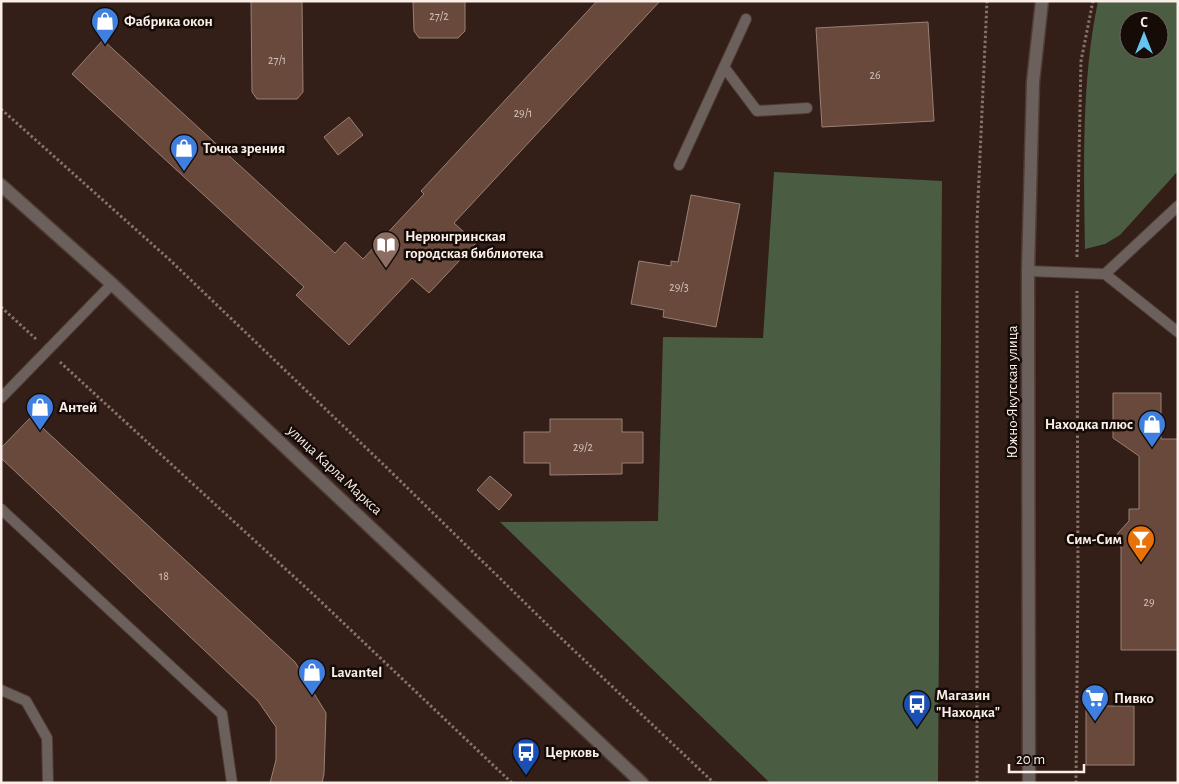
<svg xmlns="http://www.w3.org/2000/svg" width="1179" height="784" viewBox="0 0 1179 784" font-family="'Alegreya Sans',sans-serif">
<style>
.forest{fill:#4a5d42;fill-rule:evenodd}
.building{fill:#69493b;stroke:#998075}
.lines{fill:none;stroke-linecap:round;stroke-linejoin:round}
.service-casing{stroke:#4f3c34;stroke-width:12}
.minor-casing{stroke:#4f3c34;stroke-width:15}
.tertiary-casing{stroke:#4f3c34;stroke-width:15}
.path{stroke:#85736c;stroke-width:3;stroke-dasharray:2.5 2.5;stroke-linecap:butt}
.service{stroke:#6b605c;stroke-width:10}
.minor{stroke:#6b605c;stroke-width:12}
.tertiary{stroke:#6b605c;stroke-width:12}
.labels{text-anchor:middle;stroke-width:5;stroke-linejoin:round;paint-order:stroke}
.number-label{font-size:12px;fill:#d6c4bc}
.poi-label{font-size:15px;font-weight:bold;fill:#fbede7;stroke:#150c08;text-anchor:start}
.street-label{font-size:15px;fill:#fbede7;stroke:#150c08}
</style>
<rect width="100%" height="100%" fill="#331f17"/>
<g class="forest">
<path d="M1098,1H1178V171L1120,235L1105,244L1085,249C1084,166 1081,83 1098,1ZM1129,20H1159V50H1129Z"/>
<path d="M774,172L942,181L938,783H770L500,522L658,521L663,337L763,338Z"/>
</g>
<g class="building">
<path d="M251,1H302L303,92L297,99H257L252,92Z"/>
<path d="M413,1H465V31L458,38H419L414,31Z"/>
<path d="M597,1H660L454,223L476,243L429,293L412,278L349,345L296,295L304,287L72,74L103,40L335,253L345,242L363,259L424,194L421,191Z"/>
<path d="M928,22L934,121L822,127L816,28Z"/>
<path d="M349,117L363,135L338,155L324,137Z"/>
<path d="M691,195L740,204L716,327L663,317L664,310L631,304L639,261L671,266V261L678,262Z"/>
<path d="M1113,393H1161V439H1178V650H1121V548L1117,538L1118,533L1129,521V509H1139V456L1113,438Z"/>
<path d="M31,417L295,662L326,713L324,774L322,783H270L276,760V727L258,701L1,458V448Z"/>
<path d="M550,419H622V432H643V463H622V474L550,475V463H524V432H550Z"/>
<path d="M490,476L512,495L499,510L477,490Z"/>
<rect x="1086" y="706" width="48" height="59"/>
</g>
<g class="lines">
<g class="service-casing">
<g id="service">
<path d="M724,67L757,111L807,108"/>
<path d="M679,165L746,19"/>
<path d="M1028,271L1105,274L1178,332"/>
<path d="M1105,274L1178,206"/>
<path d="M1,398L112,284"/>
<path d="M1,509L222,714L232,783"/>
<path d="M1,690L26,701L47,738L48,783"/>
</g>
</g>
<g class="minor-casing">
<path id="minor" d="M1,185L112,284L642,783"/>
</g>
<g class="tertiary-casing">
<path id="tertiary" d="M1029,783L1028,271L1033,82L1042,1"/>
</g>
<g class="path">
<path d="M1,109L171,261L386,467L564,641L714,783"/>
<path d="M1077,257L1081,61L1093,1"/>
<path d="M1,307L36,339"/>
<path d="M60,362L315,596L512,783"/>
<path d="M977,783V222L987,1"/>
<path d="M1076,783L1078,580L1077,291"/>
</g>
<use href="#service" class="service"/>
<use href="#minor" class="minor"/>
<use href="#tertiary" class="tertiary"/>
</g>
<defs>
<g id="shop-pin" transform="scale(1.4375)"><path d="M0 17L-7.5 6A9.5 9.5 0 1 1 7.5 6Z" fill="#3f7fe0" stroke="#150c08"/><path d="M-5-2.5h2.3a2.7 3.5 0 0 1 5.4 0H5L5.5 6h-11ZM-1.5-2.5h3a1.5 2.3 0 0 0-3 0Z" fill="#fff"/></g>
<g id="library-pin" transform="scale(1.4375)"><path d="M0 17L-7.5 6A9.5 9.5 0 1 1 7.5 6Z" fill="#8d6e63" stroke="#150c08"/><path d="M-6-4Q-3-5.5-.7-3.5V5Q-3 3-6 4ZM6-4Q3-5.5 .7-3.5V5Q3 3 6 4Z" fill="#fff"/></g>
<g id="bar-pin" transform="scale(1.4375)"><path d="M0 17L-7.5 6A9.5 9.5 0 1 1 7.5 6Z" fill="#e8710a" stroke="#150c08"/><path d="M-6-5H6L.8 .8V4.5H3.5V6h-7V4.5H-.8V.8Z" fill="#fff"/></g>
<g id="supermarket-pin" transform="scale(1.4375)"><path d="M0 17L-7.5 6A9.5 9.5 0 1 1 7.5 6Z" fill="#3f7fe0" stroke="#150c08"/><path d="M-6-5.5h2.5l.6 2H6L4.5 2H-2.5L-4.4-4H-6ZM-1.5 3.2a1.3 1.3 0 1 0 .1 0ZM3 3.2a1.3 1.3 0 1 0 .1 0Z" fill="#fff"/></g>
<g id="bus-pin" transform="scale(1.4375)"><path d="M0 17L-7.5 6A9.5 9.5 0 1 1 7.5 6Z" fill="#1a4fb4" stroke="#150c08"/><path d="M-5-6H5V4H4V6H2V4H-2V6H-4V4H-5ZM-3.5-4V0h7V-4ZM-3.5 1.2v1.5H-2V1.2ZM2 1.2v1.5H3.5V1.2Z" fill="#fff"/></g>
</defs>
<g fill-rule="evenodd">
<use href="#shop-pin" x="105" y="21"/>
<use href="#shop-pin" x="184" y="148"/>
<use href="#library-pin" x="386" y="245"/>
<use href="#shop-pin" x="40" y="407"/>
<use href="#shop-pin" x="1152" y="424"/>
<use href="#bar-pin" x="1141" y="539"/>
<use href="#shop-pin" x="312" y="672"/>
<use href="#supermarket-pin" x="1095" y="698"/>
<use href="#bus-pin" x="917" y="704"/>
<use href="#bus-pin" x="526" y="752"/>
</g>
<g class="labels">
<g class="number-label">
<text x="439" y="20">27/2</text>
<text x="277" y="64">27/1</text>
<text x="875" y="79">26</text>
<text x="523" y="117">29/1</text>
<text x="679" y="291">29/3</text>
<text x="583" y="451">29/2</text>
<text x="164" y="580">18</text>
<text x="1149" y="606">29</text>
</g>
<g class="poi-label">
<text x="124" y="26">Фабрика окон</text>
<text x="203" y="153">Точка зрения</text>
<text x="405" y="241">Нерюнгринская<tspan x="405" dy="17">городская библиотека</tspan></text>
<text x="59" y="412">Антей</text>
<text x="1133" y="429" text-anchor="end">Находка плюс</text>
<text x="1122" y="544" text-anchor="end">Сим-Сим</text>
<text x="331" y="677">Lavantel</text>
<text x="936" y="700">Магазин<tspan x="936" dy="17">"Находка"</tspan></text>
<text x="1114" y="703">Пивко</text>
<text x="545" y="757">Церковь</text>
</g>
<g class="street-label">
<text transform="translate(1012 392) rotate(-90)" y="5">Южно-Якутская улица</text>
<text transform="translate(335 470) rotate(43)" y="5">улица Карла Маркса</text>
</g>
</g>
<rect width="1179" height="784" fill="none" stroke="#fbede7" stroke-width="5"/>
<g transform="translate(1144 35)"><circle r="24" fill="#150c08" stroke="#716661"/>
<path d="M0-4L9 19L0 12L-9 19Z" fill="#66c4ef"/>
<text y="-8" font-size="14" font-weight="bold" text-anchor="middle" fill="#fbede7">С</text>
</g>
<path d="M1009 764v8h75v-8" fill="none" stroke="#fbede7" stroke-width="2.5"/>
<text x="1016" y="764" font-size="15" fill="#fbede7" stroke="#150c08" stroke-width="4" paint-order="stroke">20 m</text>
</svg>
